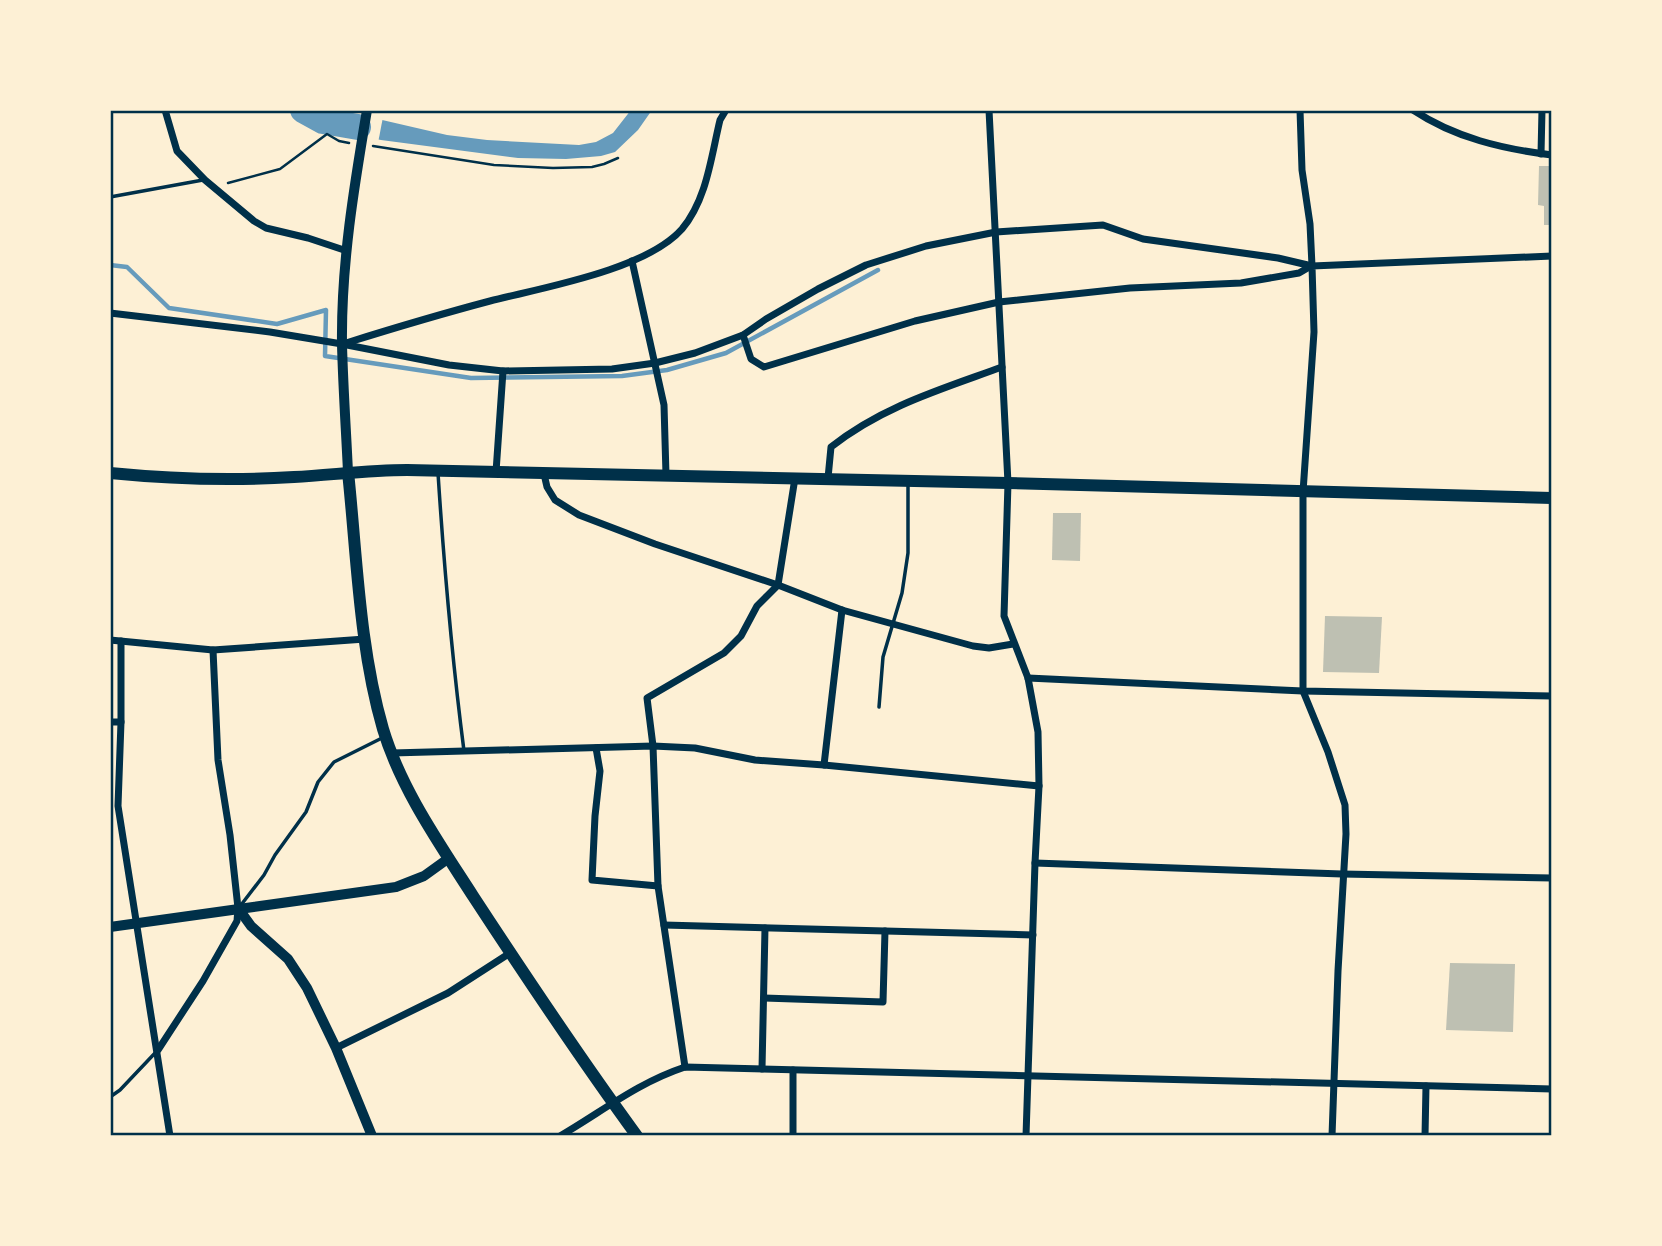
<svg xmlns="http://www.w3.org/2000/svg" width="1662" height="1246" viewBox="0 0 1662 1246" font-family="'Nunito Sans',sans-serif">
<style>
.water{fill:#669bbc}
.pier{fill:#fdf0d5}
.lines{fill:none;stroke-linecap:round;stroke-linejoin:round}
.stream{stroke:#669bbc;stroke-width:4.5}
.river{stroke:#669bbc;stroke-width:26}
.building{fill:#bec0b2}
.path{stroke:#003049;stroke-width:2.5}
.service{stroke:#003049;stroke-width:3.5}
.minor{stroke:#003049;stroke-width:7}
.tertiary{stroke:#003049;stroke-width:10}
.primary{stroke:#003049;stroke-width:12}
.neatline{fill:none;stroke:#003049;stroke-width:2.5}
</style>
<rect width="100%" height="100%" fill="#fdf0d5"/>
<path class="water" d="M302,110H339L447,135L487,140L579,145L596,142L613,133L631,110H652L638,130L615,152L601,156L566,159L518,158L381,140L338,132L323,120Z"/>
<path class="pier" d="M349,110L383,117L378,143L345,137Z"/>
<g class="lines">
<path class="stream" d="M110,265L127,267L169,308L277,324L326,310L325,356L471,378L622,376L667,370L726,353L878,270"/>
<path class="river" d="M303,110L323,121L358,127"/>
</g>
<g class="building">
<path d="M1539,166H1552V225H1544V206L1538,205Z"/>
<path d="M1053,513H1081L1080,561L1052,560Z"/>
<path d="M1325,616L1382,617L1379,673L1323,672Z"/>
<path d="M1450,963L1515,964L1513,1032L1446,1030Z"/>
</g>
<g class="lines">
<g class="path">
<path d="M373,146L494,165L553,168L592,167L604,164L618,158"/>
<path d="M228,183L280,169L327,134L339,141L349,143"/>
</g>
<g class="service">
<path d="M110,197L203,180"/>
<path d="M438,473C444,566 452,658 464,751"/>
<path d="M879,707L883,657L902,593L908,553V482"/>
<path d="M241,905L264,875L275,855L306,812L318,782L334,762L384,737"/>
<path d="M110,1097L120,1090L156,1052"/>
</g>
<g class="minor">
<path d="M165,110L177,151L205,180L254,221L266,228L308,238L347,251"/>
<path d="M989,110L1008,483L1004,616L1028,678L1038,732L1039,786L1035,863L1026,1136"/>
<path d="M1300,110L1302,170L1310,224L1312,266"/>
<path d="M1413,110C1455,138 1503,149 1552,155"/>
<path d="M1541,154L1542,110"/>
<path d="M632,261L664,405L666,475"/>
<path d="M110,313L270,332L342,344L449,365L503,371L612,369L655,363L695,353L743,335L766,319L818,289L866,265L926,246L996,232L1103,225L1143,239L1278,258L1312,266"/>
<path d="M743,335L751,359L764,367L915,321L999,302L1130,288L1241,283L1299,273L1311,266"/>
<path d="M346,343C394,328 441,314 490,301C541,288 646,270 682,229C707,199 711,157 720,120L726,110"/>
<path d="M496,472L503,371"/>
<path d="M544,474L547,487L555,500L579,515L655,544L778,585L842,610L973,646L989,648L1013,644"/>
<path d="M828,478L831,447C883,406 942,389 1002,367"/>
<path d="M110,640L213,650L365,639"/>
<path d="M121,641V722L118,806L170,1136"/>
<path d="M1028,678L1303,691L1552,696"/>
<path d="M110,722H121"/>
<path d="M596,748L600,771L595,816L592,880L658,886"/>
<path d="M392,753L653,746L695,748L755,760L824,765L1039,786"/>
<path d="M824,765L842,610"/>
<path d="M1035,863L1342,874L1552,878"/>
<path d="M664,925L1033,935"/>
<path d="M764,998L883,1002L885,931"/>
<path d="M336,1048L448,993L510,953"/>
<path d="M158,1050L203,981L237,921L238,908L230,835L218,760L213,650"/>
<path d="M685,1067L658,886L653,746L647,698L724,653L741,636L757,606L778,585L795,478"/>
<path d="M762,1069L765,928"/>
<path d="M560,1136C603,1111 637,1083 685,1067L1552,1089"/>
<path d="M793,1136V1070"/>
<path d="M1332,1136L1338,971L1346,834L1345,805L1328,752L1303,691V492L1314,332L1312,266L1552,256"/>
<path d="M1425,1136L1426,1086"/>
</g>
<g class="tertiary">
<path d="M348,472C346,429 343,386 342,344C341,265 354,187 367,110"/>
<path d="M238,908L251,926L288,959L307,988L336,1048L372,1136"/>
<path d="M110,927L396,887L424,876L449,858"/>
</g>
<g class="primary">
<path d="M348,472C357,557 359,646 383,729C401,789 439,843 473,896C526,977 580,1058 637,1136"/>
<path d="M110,473C171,479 233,481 294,477C332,475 369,470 407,470L1008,483L1552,498"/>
</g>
</g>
<rect width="1662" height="1246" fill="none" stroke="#fdf0d5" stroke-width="224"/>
<rect x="112" y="112" width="1438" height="1022" class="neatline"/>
</svg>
